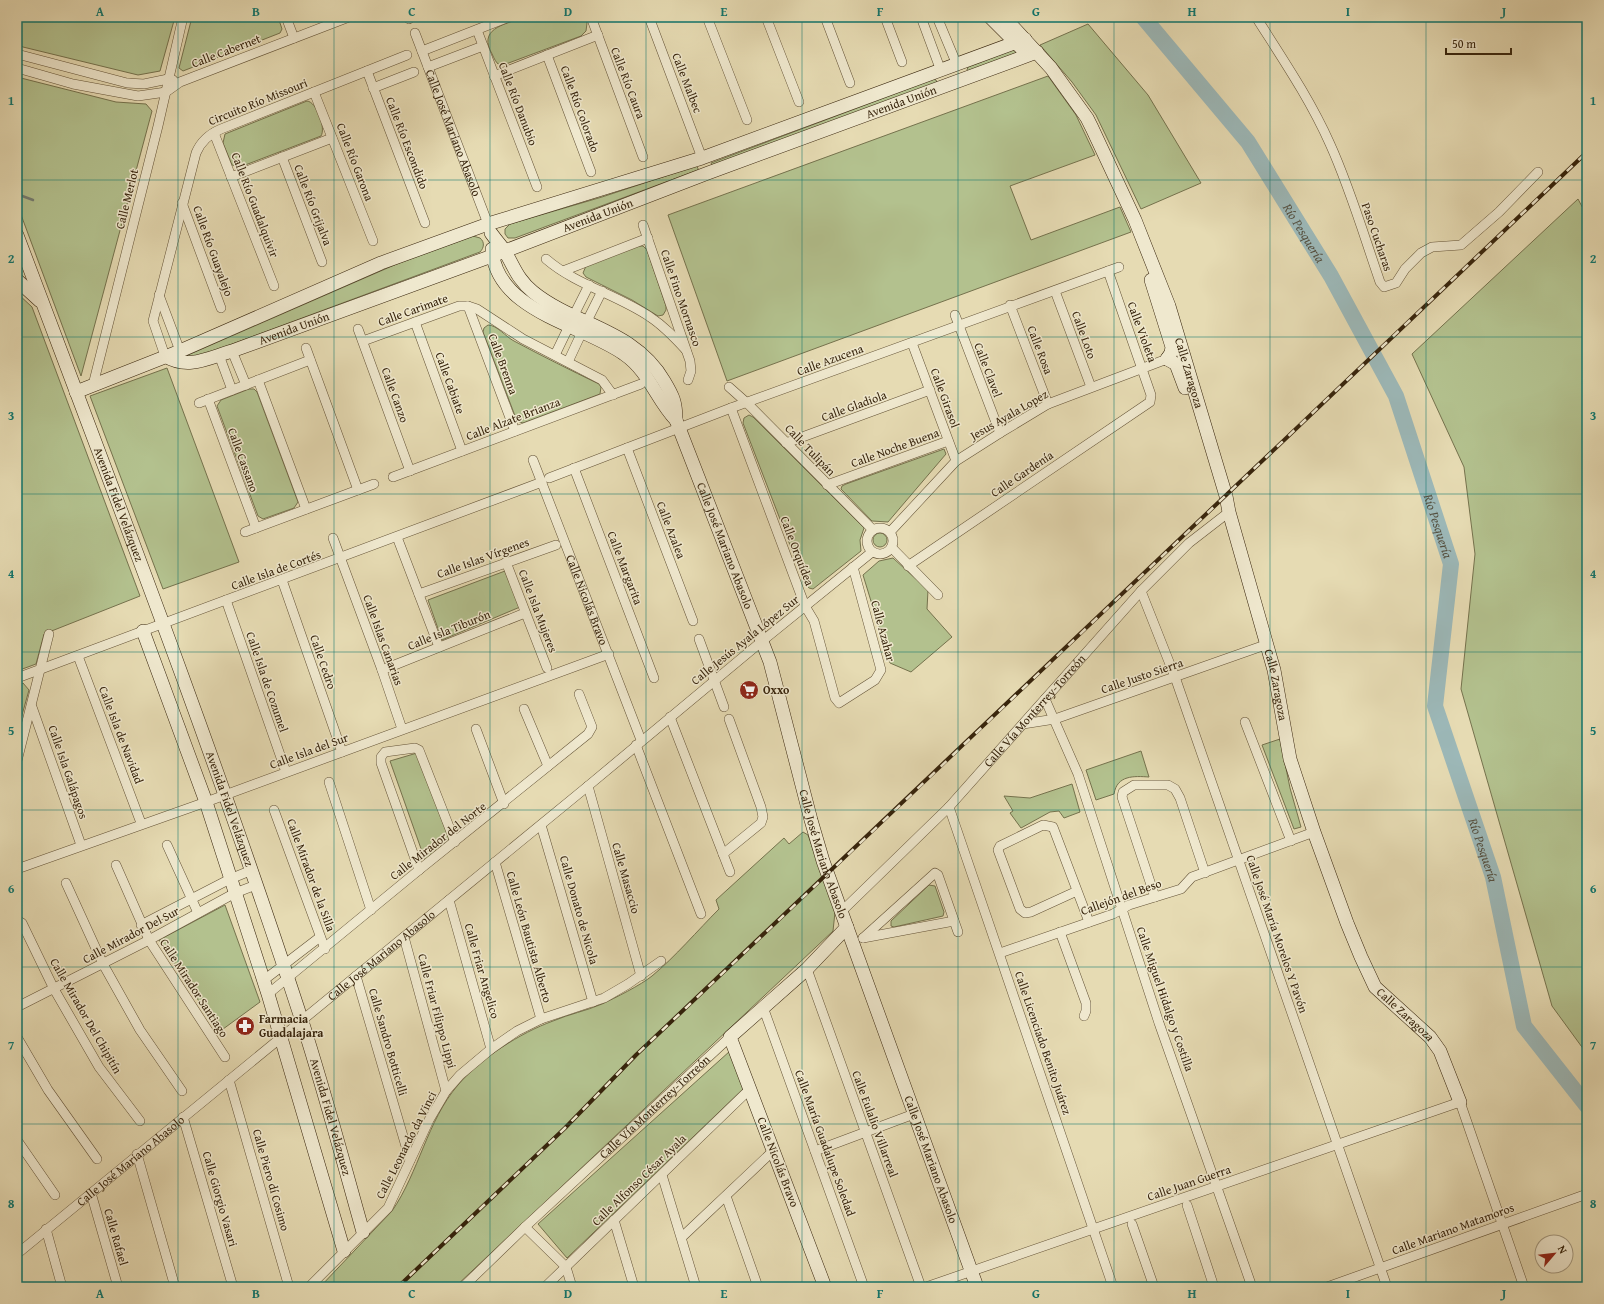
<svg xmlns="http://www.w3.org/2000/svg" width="1604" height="1304" viewBox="0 0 1604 1304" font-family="'Gentium Book Plus',serif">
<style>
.green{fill:#b3c18e;stroke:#75724d}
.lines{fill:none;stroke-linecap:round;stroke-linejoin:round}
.stream{stroke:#747d73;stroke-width:2.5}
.river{stroke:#9cb8b8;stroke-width:16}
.street-casing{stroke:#635236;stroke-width:10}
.secondary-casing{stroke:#37240c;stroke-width:14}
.street{stroke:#efe8ce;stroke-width:9}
.secondary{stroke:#efe8ce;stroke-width:13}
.rail-casing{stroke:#37240c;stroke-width:4}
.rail{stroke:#efe8ce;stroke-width:2.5;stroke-dasharray:8;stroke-linecap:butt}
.grid{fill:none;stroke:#0f766e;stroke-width:1;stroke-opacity:0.55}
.labels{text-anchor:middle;stroke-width:3;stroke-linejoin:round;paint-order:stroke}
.street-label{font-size:12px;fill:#37240c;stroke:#efe8ce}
.poi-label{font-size:12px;font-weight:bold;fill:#37240c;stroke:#efe8ce;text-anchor:start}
.water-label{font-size:13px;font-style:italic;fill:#555040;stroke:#efe8ce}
.neatline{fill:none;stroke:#0f766e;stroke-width:1.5}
.grid-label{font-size:13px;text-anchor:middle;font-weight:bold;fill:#0f766e}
</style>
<rect width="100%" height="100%" fill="#e6dbb3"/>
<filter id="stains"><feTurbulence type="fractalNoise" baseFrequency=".005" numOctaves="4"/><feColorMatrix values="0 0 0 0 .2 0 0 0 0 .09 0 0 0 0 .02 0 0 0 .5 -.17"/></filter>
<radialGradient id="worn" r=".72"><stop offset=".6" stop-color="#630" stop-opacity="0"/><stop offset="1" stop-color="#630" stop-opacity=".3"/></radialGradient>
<g class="green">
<path d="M23,17H175L160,71L138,75L23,47L17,44V24Z"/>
<path d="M192,17H278L282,29L280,33L183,71L179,68Z"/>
<path d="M524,17H584L587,23L586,31L581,36L506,64H498C494,60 493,55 490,50C480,27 508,24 524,17Z"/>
<path d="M1088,24L1148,95L1201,183L1141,209L1096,115L1072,82L1040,45Z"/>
<path d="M1013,50L1016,51V53L968,71L967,70L968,67Z"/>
<path d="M1048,76L1076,115L1095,155L1010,186L1031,240L1120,207L1131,232L727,381L668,215Z"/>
<path d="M17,77L116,102L146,104L152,111L81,376L17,204Z"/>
<path d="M934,79L936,80L937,83L712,165L711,163Z"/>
<path d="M307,101C317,102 326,128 321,136L240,167L232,165L223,143L225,134Z"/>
<path d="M696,166L698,168V170L515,238H508L505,234V229L510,224L602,197Z"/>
<path d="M1578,199L1587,216V1054L1552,1006L1461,689L1475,554L1464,467L1412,354Z"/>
<path d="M473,236L480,238C485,242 484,248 480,252L189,360L186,357L188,355L399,263Z"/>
<path d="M638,246H643L647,250L666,306V310L663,315L658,316L632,300L586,277L583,273L586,266Z"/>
<path d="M17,293L32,307L140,596L44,634L36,664L17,671Z"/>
<path d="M488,325C497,325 506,337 514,341C542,356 570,370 599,384L601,387L600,394L523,423L517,421L483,332L484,328Z"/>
<path d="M167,368L239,562L163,589L90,396Z"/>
<path d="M249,389H254L257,392L298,502L294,508L263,519L258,516L217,406L221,400Z"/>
<path d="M749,415L753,417L864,528L860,540L861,551L813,589L809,588L805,584L743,423L744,418Z"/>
<path d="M944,449L946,454L888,522L872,521L841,489L842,486L846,484Z"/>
<circle cx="880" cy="540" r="7"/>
<path d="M893,558L928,590L927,609L952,637L911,672L890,663L863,575L879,561Z"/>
<path d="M505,571L520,607L442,640L428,600Z"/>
<path d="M23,683L29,690L17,733V686Z"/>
<path d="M1280,739L1290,788L1301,827L1294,829L1262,745Z"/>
<path d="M1141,751L1149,777C1134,776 1117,775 1114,794L1096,800L1086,770Z"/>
<path d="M417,753L449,839L425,860L390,761Z"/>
<path d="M1072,784L1080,812L1064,818L1059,811L1050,812L1021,828L1010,813L1013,811L1004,796L1030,798Z"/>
<path d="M803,832L808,835L835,912L833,931L455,1287H320L392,1211C419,1172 427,1121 458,1085C481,1058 520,1033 553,1021C569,1014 586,1011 602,1004C615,998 641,985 652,976C675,957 698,930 719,909L716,900L784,838L789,844Z"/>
<path d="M929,885L935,886L944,912L943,916L894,927L891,926V921Z"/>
<path d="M225,905L260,1002L219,1032L159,940Z"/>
<path d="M730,1051L744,1088L567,1258L538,1224Z"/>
</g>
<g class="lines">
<path class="stream" d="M17,194L33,200"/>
<path class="river" id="s1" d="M1143,17L1248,142L1331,276L1396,396L1451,564L1435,706L1493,877L1524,1026L1587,1106"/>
<g class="street-casing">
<g id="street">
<path d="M286,17L294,38"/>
<path d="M408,17L409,19"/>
<path d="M591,17L643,157"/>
<path d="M649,17L702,158"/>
<path d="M707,17L747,120"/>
<path d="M766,17L799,102"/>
<path d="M825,17L850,83"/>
<path d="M885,17L902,62"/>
<path d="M921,17L941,71"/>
<path d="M937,17L957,65"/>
<path d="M1256,17C1282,58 1310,99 1330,144C1350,188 1364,236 1380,282L1384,287L1396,283L1405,269L1421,253L1432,247L1461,245L1499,212L1538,172"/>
<path d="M477,30L537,187"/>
<path id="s2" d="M415,33L488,224"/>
<path d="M422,51L509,17"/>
<path d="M17,54L127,83L144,84L168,79L173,80"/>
<path d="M547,55L591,172"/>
<path d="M428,67L483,46"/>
<path d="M17,68L73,84L138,96L166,92L180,82L349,17"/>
<path d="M367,71L425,223"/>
<path d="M494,76L598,35"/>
<path d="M373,88L414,72"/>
<path d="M314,92L373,241"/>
<path d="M214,133L274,286"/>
<path d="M282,157L322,262"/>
<path d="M231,177L332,138"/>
<path d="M182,203L221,308"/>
<path d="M643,225L690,361L691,371L688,380"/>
<path d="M546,259C576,285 618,295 650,317C664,326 675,338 686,350"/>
<path d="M563,271L648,238"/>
<path d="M1055,291L1091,387"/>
<path d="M159,295L180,351"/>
<path d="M1010,305L1048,404"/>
<path d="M468,306L515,431"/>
<path d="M574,315L589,285"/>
<path d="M955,315L1000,433"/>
<path d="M587,321L602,291"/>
<path d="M415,322L462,451"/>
<path d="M358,329L410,471"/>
<path d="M363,341L459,306H468L477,309L523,339L602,380L613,395"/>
<path d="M912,343L956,461"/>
<path d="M306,348L358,490"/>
<path d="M232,351L246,385"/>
<path d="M219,355L232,390"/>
<path d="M555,355L569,326"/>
<path d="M165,356L153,321L196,153C201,141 209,134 221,129L407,55"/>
<path d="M568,362L582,332"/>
<path d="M258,380L306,509"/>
<path d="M93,385L158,126L183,17"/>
<path d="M729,387L747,403L873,530"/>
<path d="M208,399L256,528"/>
<path d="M199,403L310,360"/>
<path d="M731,408L805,606L814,621L835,698L839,703L875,680L881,670L853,567"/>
<path d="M786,443L930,390"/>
<path d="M627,448L693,621"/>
<path id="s3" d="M533,460L641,740"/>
<path d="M574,468L654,678"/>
<path d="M393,477L641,384"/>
<path d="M549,478L731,408L1119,267"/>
<path d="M827,485L948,441"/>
<circle cx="880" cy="541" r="13"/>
<path d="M245,532L374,484"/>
<path d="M890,532L956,461L1000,433L1048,404L1167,359"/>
<path d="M397,537L439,647"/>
<path d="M333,538L382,670L402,729"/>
<path d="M892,548L938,595"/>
<path d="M506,562L547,668"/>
<path d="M908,566L1150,402L1151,395L1108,271"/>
<path d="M282,580L342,752"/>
<path d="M1141,591L1175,677L1387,1287"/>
<path d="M419,594L556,545"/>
<path d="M226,600L286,772"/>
<path d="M699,639L724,707"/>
<path d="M78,656L141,823"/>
<path d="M382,670L525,613"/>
<path d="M17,678L542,482"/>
<path d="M1045,699L1078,774L1159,1023L1252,1287"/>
<path d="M32,707L81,845"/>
<path d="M524,709L548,766"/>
<path d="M670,717L730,872"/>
<path d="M1245,722L1291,841"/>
<path d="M1023,724L1055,719L1268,644"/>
<path d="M476,729L504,804"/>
<path d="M636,745L701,914"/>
<path d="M17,761L49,634"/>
<path d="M329,782L371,910"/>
<path d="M588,786L641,976"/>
<path d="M949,807L1113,1287"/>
<path d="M274,810L325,949"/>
<path d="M541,825L593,1002"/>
<path d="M167,845L198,913"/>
<path d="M723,854L761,823L763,817L761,807L729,719"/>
<path d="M495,862L541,1019"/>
<path d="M116,865L149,940L225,1057"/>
<path d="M17,869L206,802L609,654"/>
<path d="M419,870L381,763V757L385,752L415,748L419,750L455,842"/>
<path d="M66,883L103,964L140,1030L182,1091"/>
<path d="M1077,891L1031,912L1025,913L1020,909L998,850L1000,846L1043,825L1053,827L1089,922"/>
<path d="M1155,897L1122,797L1123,792L1134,785H1168L1175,789L1180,798L1205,873"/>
<path d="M449,900L491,1049"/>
<path id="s4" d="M842,911L949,807L1141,591L1189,543L1229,512"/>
<path d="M17,920L22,923L54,989L99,1067L140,1121"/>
<path d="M141,925L230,879L252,870"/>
<path d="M1060,932L1086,1003V1011L1084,1016"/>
<path d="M404,937L446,1091"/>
<path d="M863,938L935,873L938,875L958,932"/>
<path d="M863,938L954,921"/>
<path d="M1000,953L1113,914L1129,905L1181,889L1192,877L1314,832"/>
<path d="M807,969L921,1287"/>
<path d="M356,976L410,1160"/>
<path d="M264,980L320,937"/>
<path d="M268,994L419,870L588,734L592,727L579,694"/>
<path d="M17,1007L149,940L235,893L256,885"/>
<path d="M763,1007L864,1287"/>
<path d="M17,1037L48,1090L97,1159"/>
<path d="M229,1080L289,1287"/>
<path d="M183,1117L233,1287"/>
<path d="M17,1140L55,1195"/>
<path d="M815,1151L914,1114"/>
<path d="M137,1154L175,1287"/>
<path d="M662,1175L696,1287"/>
<path d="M91,1193L118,1287"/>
<path d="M726,1196L758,1287"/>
<path d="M1187,1205L1214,1287"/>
<path d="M614,1220L634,1287"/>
<path d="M1132,1224L1154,1287"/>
<path d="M525,1227L566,1267L572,1287"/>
<path d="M46,1229L62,1287"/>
<path d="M682,1237L773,1151"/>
<path id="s5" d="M17,1254L588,786L761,642L872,552"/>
<path d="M309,1287L388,1208L429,1120L446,1091L460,1075L491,1049L517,1031L541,1019L604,998L628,984L661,961"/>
<path id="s6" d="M463,1287L525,1227L730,1037"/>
<path d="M545,1287L750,1089"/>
<path d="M926,1287L1460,1102L1524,1287"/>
<path d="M1327,1287L1587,1194"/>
</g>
</g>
<g class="secondary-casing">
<g id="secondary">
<path d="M990,17L1021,48"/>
<path id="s7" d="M1004,17L1051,68L1087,118L1092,128L1135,220L1169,306L1226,496L1229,512L1274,670L1290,759L1314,832L1347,923L1361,957L1375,987L1430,1037L1440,1051L1460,1102"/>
<path id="s8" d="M491,233C495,239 500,244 504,250C514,266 517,279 533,292C575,326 634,329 664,381C673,396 676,402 676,420L770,662L811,820L823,861L977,1287"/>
<path id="s9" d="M17,235C115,495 215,754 301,1018C324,1089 343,1161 363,1232"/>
<path d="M492,249C496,312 582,324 624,354C649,371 656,399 676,420"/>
<path d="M17,280L40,301"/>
<path d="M1151,280L1172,347L1171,353L1167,359"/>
<path id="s10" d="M165,356C188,370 208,358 232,351L492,256L708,173L1037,52"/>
<path d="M1167,359L1176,364L1185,388"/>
<path d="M76,392L180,351L381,263L488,224L702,158L1025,39"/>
<path d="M143,631L206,802L268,994L344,1251"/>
<path d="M825,1287L730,1037L807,969L847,927"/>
</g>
</g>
<use href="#street" class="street"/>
<use href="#secondary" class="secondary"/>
<g class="rail-casing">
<path id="rail" d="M398,1287L565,1128L636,1055C954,755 1270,453 1587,152"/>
</g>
<use href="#rail" class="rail"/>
</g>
<path class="grid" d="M178,17V1287M334,17V1287M490,17V1287M646,17V1287M802,17V1287M958,17V1287M1114,17V1287M1270,17V1287M1426,17V1287M17,180H1587M17,337H1587M17,494H1587M17,652H1587M17,810H1587M17,967H1587M17,1124H1587"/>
<defs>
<g id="supermarket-disc" transform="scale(1)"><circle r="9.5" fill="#8f2418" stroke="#efe8ce"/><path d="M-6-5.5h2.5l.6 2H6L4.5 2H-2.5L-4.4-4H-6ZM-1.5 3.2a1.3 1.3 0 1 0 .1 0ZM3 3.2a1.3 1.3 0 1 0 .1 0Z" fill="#fff"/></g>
<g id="pharmacy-disc" transform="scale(1)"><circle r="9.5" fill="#8f2418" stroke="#efe8ce"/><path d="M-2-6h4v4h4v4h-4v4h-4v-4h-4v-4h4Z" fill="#fff"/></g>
</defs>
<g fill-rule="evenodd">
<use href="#supermarket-disc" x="749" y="690"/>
<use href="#pharmacy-disc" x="245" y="1026"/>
</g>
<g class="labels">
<g class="street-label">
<text transform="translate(226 51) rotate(-21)" y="4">Calle Cabernet</text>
<text transform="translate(628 83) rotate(69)" y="4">Calle Río Caura</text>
<text transform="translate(687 83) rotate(69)" y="4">Calle Malbec</text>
<text transform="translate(258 102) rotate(-22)" y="4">Circuito Río Missouri</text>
<text dy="4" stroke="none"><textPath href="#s10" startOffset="784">Avenida Unión</textPath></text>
<text transform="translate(518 104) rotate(69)" y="4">Calle Río Danubio</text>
<text transform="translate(580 109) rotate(70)" y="4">Calle Río Colorado</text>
<text dy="4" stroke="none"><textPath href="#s2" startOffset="107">Calle José Mariano Abasolo</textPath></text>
<text transform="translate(407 143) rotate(69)" y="4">Calle Río Escondido</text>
<text transform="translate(355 162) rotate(69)" y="4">Calle Río Garona</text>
<text transform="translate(127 199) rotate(-76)" y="4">Calle Merlot</text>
<text transform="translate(255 205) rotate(69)" y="4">Calle Río Guadalquivir</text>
<text transform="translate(313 205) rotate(69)" y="4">Calle Río Grijalva</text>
<text dy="4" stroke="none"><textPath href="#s10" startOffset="460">Avenida Unión</textPath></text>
<text transform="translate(1377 237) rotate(71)" y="4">Paso Cucharas</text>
<text transform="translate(213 251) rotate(70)" y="4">Calle Río Guayalejo</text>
<text transform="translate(681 298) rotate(71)" y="4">Calle Fino Mornasco</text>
<text transform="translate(413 310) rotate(-20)" y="4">Calle Carimate</text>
<text dy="4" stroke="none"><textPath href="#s10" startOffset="136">Avenida Unión</textPath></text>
<text transform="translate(1142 332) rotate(70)" y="4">Calle Violeta</text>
<text transform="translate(1084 335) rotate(70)" y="4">Calle Loto</text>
<text transform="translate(1040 350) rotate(69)" y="4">Calle Rosa</text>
<text transform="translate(830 360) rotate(-20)" y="4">Calle Azucena</text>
<text transform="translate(503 364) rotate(70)" y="4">Calle Brenna</text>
<text transform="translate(988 370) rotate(69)" y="4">Calle Clavel</text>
<text dy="4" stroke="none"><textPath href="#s7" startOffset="406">Calle Zaragoza</textPath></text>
<text transform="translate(450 383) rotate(70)" y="4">Calle Cabiate</text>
<text transform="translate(395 395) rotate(70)" y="4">Calle Canzo</text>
<text transform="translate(945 398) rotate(70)" y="4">Calle Girasol</text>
<text transform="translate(854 406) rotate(-20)" y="4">Calle Gladiola</text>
<text transform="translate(1009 415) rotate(-30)" y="4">Jesus Ayala Lopez</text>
<text transform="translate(513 419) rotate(-21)" y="4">Calle Alzate Brianza</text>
<text transform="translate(895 448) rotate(-20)" y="4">Calle Noche Buena</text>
<text transform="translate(810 450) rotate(46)" y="4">Calle Tulipán</text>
<text transform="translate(243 460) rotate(70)" y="4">Calle Cassano</text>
<text transform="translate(1022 474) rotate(-34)" y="4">Calle Gardenía</text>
<text dy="4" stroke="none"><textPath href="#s9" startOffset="288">Avenida Fidel Velázquez</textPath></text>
<text transform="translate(671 530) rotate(69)" y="4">Calle Azalea</text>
<text dy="4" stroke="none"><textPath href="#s8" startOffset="410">Calle José Mariano Abasolo</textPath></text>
<text transform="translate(797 551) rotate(69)" y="4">Calle Orquídea</text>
<text transform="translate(483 558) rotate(-20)" y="4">Calle Islas Vírgenes</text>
<text transform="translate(625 568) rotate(69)" y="4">Calle Margarita</text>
<text transform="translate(276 570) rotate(-20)" y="4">Calle Isla de Cortés</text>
<text dy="4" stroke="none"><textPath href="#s3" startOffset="150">Calle Nicolás Bravo</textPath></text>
<text transform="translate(538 611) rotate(69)" y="4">Calle Isla Mujeres</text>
<text transform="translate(449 630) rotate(-22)" y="4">Calle Isla Tiburón</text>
<text transform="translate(883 631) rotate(75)" y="4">Calle Azahar</text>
<text transform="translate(383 640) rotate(70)" y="4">Calle Islas Canarias</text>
<text transform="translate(745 640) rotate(-39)" y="4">Calle Jesús Ayala López Sur</text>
<text transform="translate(323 662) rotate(71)" y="4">Calle Cedro</text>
<text transform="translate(1142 676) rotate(-19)" y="4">Calle Justo Sierra</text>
<text transform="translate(267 682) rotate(71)" y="4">Calle Isla de Cozumel</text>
<text dy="4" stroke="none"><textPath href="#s7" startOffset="730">Calle Zaragoza</textPath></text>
<text dy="4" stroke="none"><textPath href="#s4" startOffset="278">Calle Vía Monterrey-Torreón</textPath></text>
<text transform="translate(121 735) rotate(69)" y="4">Calle Isla de Navidad</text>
<text transform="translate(309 751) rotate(-20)" y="4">Calle Isla del Sur</text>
<text transform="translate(68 772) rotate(71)" y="4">Calle Isla Galápagos</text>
<text dy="4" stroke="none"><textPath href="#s9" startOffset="612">Avenida Fidel Velázquez</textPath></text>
<text transform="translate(438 841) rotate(-38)" y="4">Calle Mirador del Norte</text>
<text dy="4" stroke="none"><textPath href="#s8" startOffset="734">Calle José Mariano Abasolo</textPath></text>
<text transform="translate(311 875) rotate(70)" y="4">Calle Mirador de la Silla</text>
<text transform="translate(626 878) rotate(74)" y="4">Calle Masaccio</text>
<text transform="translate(1121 897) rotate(-20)" y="4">Callejón del Beso</text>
<text transform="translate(579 910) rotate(74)" y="4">Calle Donato de Nicola</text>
<text transform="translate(1277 934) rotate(71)" y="4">Calle José María Morelos Y Pavón</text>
<text transform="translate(131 935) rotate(-28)" y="4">Calle Mirador Del Sur</text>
<text transform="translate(529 937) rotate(74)" y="4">Calle León Bautista Alberto</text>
<text dy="4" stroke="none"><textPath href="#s5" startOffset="471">Calle José Mariano Abasolo</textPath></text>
<text transform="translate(482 971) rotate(74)" y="4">Calle Friar Angelico</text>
<text transform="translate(194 988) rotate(57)" y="4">Calle Mirador Santiago</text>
<text transform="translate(1165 999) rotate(71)" y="4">Calle Miguel Hidalgo y Costilla</text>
<text transform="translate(437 1011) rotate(75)" y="4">Calle Friar Filippo Lippi</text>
<text dy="4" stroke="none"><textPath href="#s7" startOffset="1090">Calle Zaragoza</textPath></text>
<text transform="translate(86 1016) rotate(60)" y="4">Calle Mirador Del Chipitín</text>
<text transform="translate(388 1042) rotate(74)" y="4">Calle Sandro Botticelli</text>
<text transform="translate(1043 1043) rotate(71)" y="4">Calle Licenciado Benito Juárez</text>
<text dy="4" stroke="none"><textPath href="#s6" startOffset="263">Calle Vía Monterrey-Torreón</textPath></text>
<text dy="4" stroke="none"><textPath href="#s9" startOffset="936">Avenida Fidel Velázquez</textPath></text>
<text transform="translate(875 1124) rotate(70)" y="4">Calle Eulalio Villarreal</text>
<text transform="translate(825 1143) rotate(70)" y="4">Calle María Guadalupe Soledad</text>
<text transform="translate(406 1145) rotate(-63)" y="4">Calle Leonardo da Vinci</text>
<text dy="4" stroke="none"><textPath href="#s5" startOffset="147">Calle José Mariano Abasolo</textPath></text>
<text dy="4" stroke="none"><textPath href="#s8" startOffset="1058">Calle José Mariano Abasolo</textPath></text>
<text transform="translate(778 1162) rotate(69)" y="4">Calle Nicolás Bravo</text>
<text transform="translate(271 1180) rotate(74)" y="4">Calle Piero dí Cosimo</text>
<text transform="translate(639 1180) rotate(-44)" y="4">Calle Alfonso César Ayala</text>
<text transform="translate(1189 1183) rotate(-19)" y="4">Calle Juan Guerra</text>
<text transform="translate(220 1199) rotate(74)" y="4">Calle Giorgio Vasari</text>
<text transform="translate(1453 1229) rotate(-20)" y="4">Calle Mariano Matamoros</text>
<text transform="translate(116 1237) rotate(74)" y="4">Calle Rafael</text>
</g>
<g class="poi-label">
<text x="763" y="694">Oxxo</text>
<text x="259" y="1023">Farmacia<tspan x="259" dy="14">Guadalajara</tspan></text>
</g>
<g class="water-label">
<text dy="5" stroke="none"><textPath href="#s1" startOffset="270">Río Pesquería</textPath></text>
<text dy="5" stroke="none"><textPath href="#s1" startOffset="594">Río Pesquería</textPath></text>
<text dy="5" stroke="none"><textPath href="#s1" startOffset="929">Río Pesquería</textPath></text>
</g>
</g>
<rect width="1604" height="1304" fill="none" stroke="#e6dbb3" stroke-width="44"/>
<g transform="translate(1554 1254) rotate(62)"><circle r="19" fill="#efe8ce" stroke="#a59a80"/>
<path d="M0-3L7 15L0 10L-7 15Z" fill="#8f2418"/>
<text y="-6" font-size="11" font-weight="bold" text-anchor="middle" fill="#37240c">N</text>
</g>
<path d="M1446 48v6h65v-6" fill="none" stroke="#37240c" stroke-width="2"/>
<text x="1452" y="48" font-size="12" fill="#37240c" stroke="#efe8ce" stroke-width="3" paint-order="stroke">50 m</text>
<rect x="22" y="22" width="1560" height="1260" class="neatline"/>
<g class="grid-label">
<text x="100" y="16">A</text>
<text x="256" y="16">B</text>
<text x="412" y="16">C</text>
<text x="568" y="16">D</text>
<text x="724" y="16">E</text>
<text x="880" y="16">F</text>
<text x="1036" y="16">G</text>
<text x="1192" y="16">H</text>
<text x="1348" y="16">I</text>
<text x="1504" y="16">J</text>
<text x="11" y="105">1</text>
<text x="1593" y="105">1</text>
<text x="11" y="263">2</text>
<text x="1593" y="263">2</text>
<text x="11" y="420">3</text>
<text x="1593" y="420">3</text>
<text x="11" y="578">4</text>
<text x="1593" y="578">4</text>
<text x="11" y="735">5</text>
<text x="1593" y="735">5</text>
<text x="11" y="893">6</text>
<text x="1593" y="893">6</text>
<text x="11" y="1050">7</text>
<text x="1593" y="1050">7</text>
<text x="11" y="1208">8</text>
<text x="1593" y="1208">8</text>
<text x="100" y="1298">A</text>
<text x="256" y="1298">B</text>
<text x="412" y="1298">C</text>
<text x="568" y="1298">D</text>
<text x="724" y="1298">E</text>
<text x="880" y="1298">F</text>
<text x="1036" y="1298">G</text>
<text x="1192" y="1298">H</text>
<text x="1348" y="1298">I</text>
<text x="1504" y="1298">J</text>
</g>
<rect width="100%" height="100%" filter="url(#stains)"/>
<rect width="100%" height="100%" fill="url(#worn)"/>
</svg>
